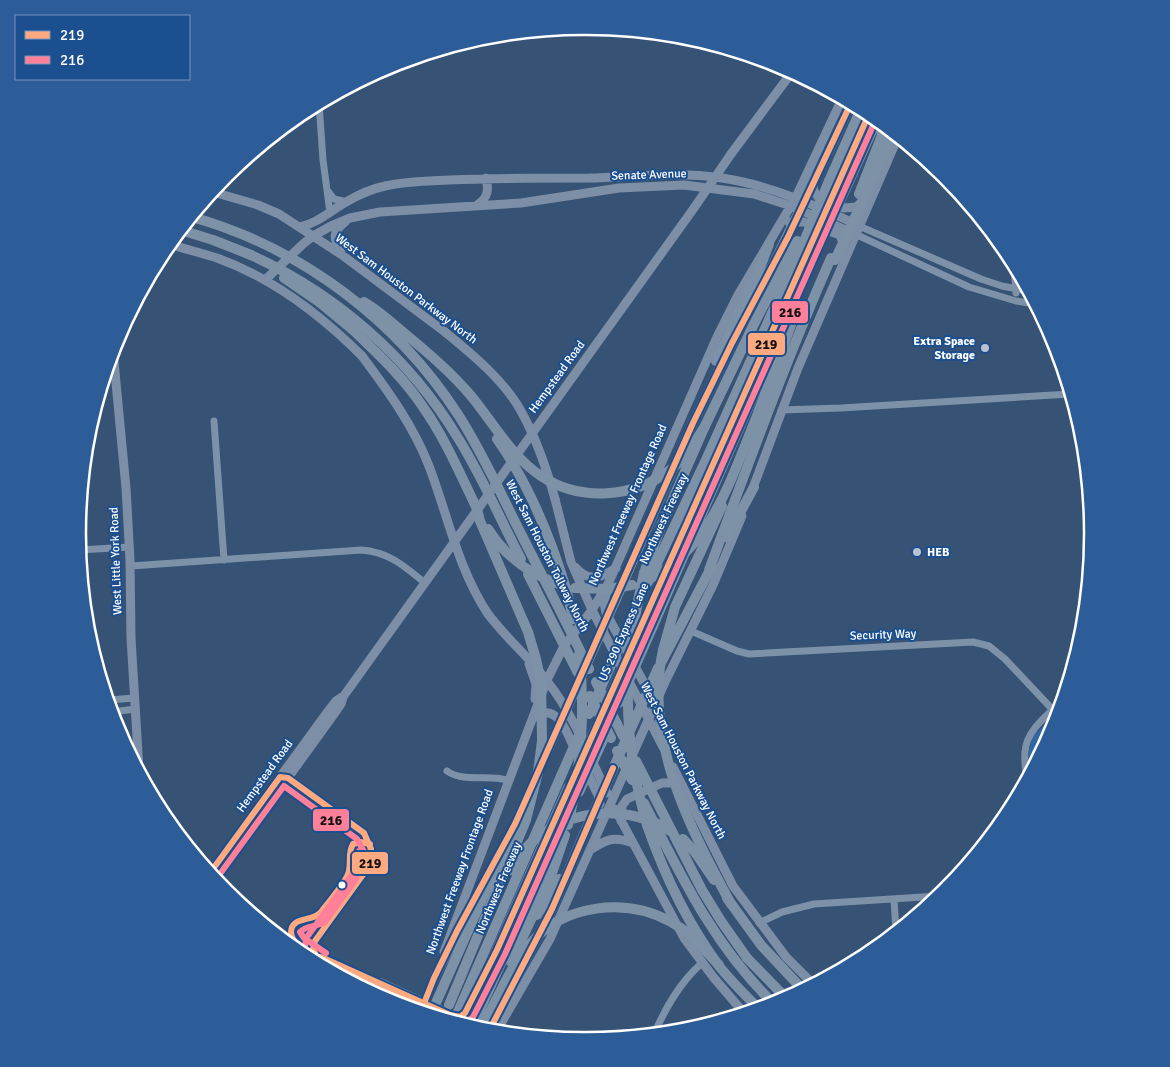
<svg xmlns="http://www.w3.org/2000/svg" width="1170" height="1067" viewBox="0 0 1170 1067" font-family="Signika,sans-serif">
  <style>
    .green { fill: #2f66a5 }
    .lines { fill: none; stroke-linecap: round; stroke-linejoin: round }
    .minor { stroke: #7d92a8; stroke-width: 7 }
    .major { stroke: #7d8ea7; stroke-width: 9 }
    .highway { stroke: #7e92a7; stroke-width: 10 }
    .major-bridge { stroke: #7d8ea7; stroke-width: 9 }
    .highway-bridge { stroke: #7e92a7; stroke-width: 10 }
    .bus-1-casing { stroke: #1b4f8f; stroke-width: 10 }
    .bus-2-casing { stroke: #1b4f8f; stroke-width: 10 }
    .bus-1 { stroke: #ffa980; stroke-width: 6 }
    .bus-2 { stroke: #ff8098; stroke-width: 6 }
    .poi-dot { fill: #b9c2ce; stroke: #1b4f8f; stroke-width: 2 }
    .bus-dot { fill: #fff; stroke: #1b4f8f; stroke-width: 2 }
    .labels { text-anchor: middle; dominant-baseline: central; stroke-width: 4; stroke-linejoin: round; paint-order: stroke }
    .street-label { font-size: 12px; fill: #fff; stroke: #1b4f8f }
    .poi-label { font-size: 12px; font-weight: bold; fill: #fff; stroke: #1b4f8f; text-anchor: end }
    .rim { fill: none; stroke: #fff; stroke-width: 2.5 }
    .line-badge { stroke: #1b4f8f; stroke-width: 2 }
    .pale-badge-label { font-size: 14px; text-anchor: middle; font-weight: bold; fill: #111 }
  </style>
  <rect width="100%" height="100%" fill="#365274"/>
  <!-- green -->
  <path class="green" d="M1059,711L1054,728L1030,772L1029,748L1034,735Z"/>
  <g class="lines">
    <!-- minor -->
    <path class="minor" d="M319,103L323,160L330,213
      M328,191L334,199L347,202
      M859,226L981,279L1002,286L1028,291
      M855,234L969,287L1016,301L1035,304
      M1014,266L1016,293
      M781,410L841,408L1070,394
      M214,421L224,560
      M79,550L130,547
      M131,566L361,550C389,552 404,566 425,583
      M691,631L737,651L749,654L973,642L989,646L1005,659L1053,710
      M108,700L135,698
      M112,712L135,709
      M447,771C464,783 488,774 507,780
      M1026,779C1026,770 1024,761 1025,752C1026,731 1047,715 1061,702
      M894,899L896,931
      M759,923L782,912L814,904L938,896
      M654,1034C666,1007 680,982 702,963"/>
    <!-- major -->
    <path class="major" d="M731,154L792,72
      M812,180L814,191L818,197L844,208L856,207L862,202
      M213,192L258,205L279,214L342,255L445,332
      M477,205C488,198 489,190 486,178
      M789,222H804L840,235L844,246
      M300,227C318,223 330,211 346,202C358,195 371,189 385,186C406,181 428,181 449,180C496,178 542,178 589,178C633,177 678,171 722,178C770,185 814,205 858,225
      M169,244C185,249 201,253 217,258C273,278 320,314 362,356
      M341,253C334,238 331,233 345,222
      M265,280L303,244L313,236L331,226L350,218L380,212L521,203L619,188L684,185L754,194L791,206L855,234
      M113,351L126,488L130,560L131,638L139,770
      M751,493L798,368L898,137
      M555,499L571,562L592,610L663,747
      M575,567C589,583 601,578 616,568
      M607,592L604,602L606,613L644,683L650,686H657
      M488,614C506,638 529,657 547,681C573,714 589,755 607,793
      M529,664L536,684L535,699
      M536,717C557,701 568,735 575,750
      M673,767L733,886L786,957L813,984
      M586,770L598,795L600,804
      M615,809L684,938L714,978L744,1013
      M621,821L622,806L627,799L662,783H672L679,786
      M590,850C607,839 613,836 633,843
      M210,873L329,710L336,701L342,697
      M215,879L334,714L341,704L343,697L694,208
      M444,952L547,680L564,646L592,610L609,582L717,337L738,295L796,197L842,99
      M421,1011L436,973
      M496,1032L550,939L666,680L713,585L742,516"/>
    <!-- highway -->
    <path class="highway" d="M834,140L851,103
      M875,174L892,132
      M829,181L861,109
      M838,185L869,114
      M846,188L877,120
      M859,194L882,135L881,123
      M181,230L213,240L251,255
      M353,330C378,354 404,378 423,407C445,438 460,474 477,509
      M716,361L758,273L769,244
      M755,421L791,325V319
      M727,537L754,487
      M709,570C748,465 786,360 831,258
      M644,573L661,526L705,426L754,324L797,241
      M648,582L706,460L803,244
      M567,592L573,619
      M616,599L693,423L732,343L774,263
      M645,618L810,247
      M653,626L820,243
      M663,650L675,607L722,506
      M662,661L712,566
      M589,714L606,676
      M617,724L623,736
      M644,803C681,876 714,946 774,1004
      M647,825C664,874 688,924 719,966C731,981 745,995 758,1008
      M683,839L694,851L714,880
      M550,879L565,835
      M727,898L761,945L803,990
      M537,915L559,879
      M494,956L568,788
      M317,957L320,960L378,986
      M747,958L786,998
      M434,978L478,893
      M431,1014L532,787
      M454,1021L561,776
      M463,1024L470,1008
      M472,1027L568,816
      M482,1030L489,1013
      M489,1031L552,909L584,834"/>
    <!-- major-bridge -->
    <path class="major-bridge" d="M694,208L731,154
      M445,332C472,354 506,382 522,413C537,440 547,470 555,499
      M362,356C388,391 413,425 429,466C448,516 458,569 488,614"/>
    <!-- highway-bridge -->
    <path class="highway-bridge" d="M192,217C302,248 397,320 459,416C480,449 497,485 514,520C539,570 565,619 589,669
      M820,243L846,188
      M803,244L829,181
      M810,247L838,185
      M251,255C336,294 409,357 458,438C482,476 500,519 521,559
      M835,260L875,174
      M774,263L834,140
      M284,278L319,302L353,330
      M364,302C378,310 390,321 403,332C427,352 451,372 472,397C493,423 513,458 541,476C580,502 634,498 670,470C685,459 695,442 705,426
      M497,439C530,486 551,538 567,592
      M488,529C505,556 529,574 559,584
      M644,573C623,663 621,735 647,825
      M528,574L578,673
      M647,580C710,550 730,481 755,421
      M575,588L608,589L632,585
      M635,640L645,618
      M663,650C643,739 690,828 731,904
      M606,676L630,623
      M596,682L617,724
      M611,693L627,658
      M590,696L611,738
      M619,703L653,626
      M617,751L632,780
      M547,752L616,599
      M583,755L598,723
      M636,761L702,890L721,921L747,958
      M561,776L579,735
      M579,792L603,740
      M568,825C581,768 586,712 579,654
      M584,834L658,668
      M511,870C539,812 620,797 672,832
      M511,962L550,879
      M380,983L450,1015L460,1017L465,1013L497,950
      M449,1005L526,820L538,772L542,741L541,682L536,659L528,632L480,521L477,509
      M489,1013C502,990 512,964 530,944C564,904 626,897 671,922C690,932 704,950 719,965"/>
    <defs>
      <path id="bus-1" d="M210,873L280,777L288,778L364,833L371,849L370,865L315,941L313,949L317,957H321L450,1015L460,1017L465,1013L497,950L869,114
        M321,960C312,954 291,945 291,932C291,916 314,922 321,912C328,903 344,884 348,874C352,864 347,854 353,844L360,842L370,844
        M421,1011L434,978L457,931L515,824L693,423L732,343L788,237L851,103
        M489,1031L552,909L613,768"/>
      <path id="bus-2" d="M217,878L284,786L357,839L363,850L362,861L307,937L304,949L307,958
        M326,953L304,938L300,932C306,925 317,927 325,922L356,879L359,851L368,853
        M342,976L419,1011
        M465,1024L473,1017L505,954L876,119"/>
    </defs>
    <!-- bus-1 casing -->
    <use href="#bus-1" class="bus-1-casing"/>
    <!-- bus-2 casing -->
    <use href="#bus-2" class="bus-2-casing"/>
    <!-- bus-1 -->
    <use href="#bus-1" class="bus-1"/>
    <!-- bus-2 -->
    <use href="#bus-2" class="bus-2"/>
  </g>
  <!-- markers -->
  <g class="poi-dot">
    <circle cx="985" cy="348" r="5"/>
    <circle cx="917" cy="552" r="5"/>
  </g>
  <circle class="bus-dot" cx="342" cy="885" r="4.5"/>
  <g class="labels">
    <!-- street labels -->
    <g class="street-label">
      <text transform="translate(649 175) rotate(-2)">Senate Avenue</text>
      <text transform="translate(406 289) rotate(37)">West Sam Houston Parkway North</text>
      <text transform="translate(557 377) rotate(-54)">Hempstead Road</text>
      <text transform="translate(628 505) rotate(-66)">Northwest Freeway Frontage Road</text>
      <text transform="translate(664 519) rotate(-65)">Northwest Freeway</text>
      <text transform="translate(547 556) rotate(63)">West Sam Houston Tollway North</text>
      <text transform="translate(116 561) rotate(-92)">West Little York Road</text>
      <text transform="translate(624 632) rotate(-66)">US 290 Express Lane</text>
      <text transform="translate(883 635) rotate(-2)">Security Way</text>
      <text transform="translate(683 761) rotate(63)">West Sam Houston Parkway North</text>
      <text transform="translate(265 776) rotate(-54)">Hempstead Road</text>
      <text transform="translate(460 872) rotate(-70)">Northwest Freeway Frontage Road</text>
      <text transform="translate(499 888) rotate(-67)">Northwest Freeway</text>
    </g>
    <!-- poi labels -->
    <g class="poi-label">
      <text x="975" y="341">Extra Space<tspan x="975" dy="14">Storage</tspan></text>
      <text x="927" y="552" text-anchor="start">HEB</text>
    </g>
  </g>
  <!-- crop -->
  <path d="M0 0H1170V1067H0ZM584 35H586A498 498 0 0 1 1084 533V534A498 498 0 0 1 586 1032H584A498 498 0 0 1 86 534V533A498 498 0 0 1 584 35Z" fill="#2d5d98" fill-rule="evenodd"/>
  <path class="rim" d="M584 35H586A498 498 0 0 1 1084 533V534A498 498 0 0 1 586 1032H584A498 498 0 0 1 86 534V533A498 498 0 0 1 584 35Z"/>
  <g class="line-badge">
    <rect x="771" y="300" width="38" height="24" rx="5" fill="#ff8098"/>
    <rect x="747" y="332" width="39" height="24" rx="5" fill="#ffa980"/>
    <rect x="312" y="808" width="38" height="24" rx="5" fill="#ff8098"/>
    <rect x="351" y="851" width="38" height="24" rx="5" fill="#ffa980"/>
  </g>
  <g class="pale-badge-label">
    <text x="790" y="317">216</text>
    <text x="766" y="349">219</text>
    <text x="331" y="825">216</text>
    <text x="370" y="868">219</text>
  </g>
  <!-- legend -->
  <rect x="15" y="15" width="175" height="65" fill="#1b4f8f" stroke="#7695bc"/>
  <rect x="25" y="31" width="25" height="8" fill="#ffa980" stroke="#7695bc"/>
  <text x="60" y="40" font-size="15" fill="#ffffff">219</text>
  <rect x="25" y="56" width="25" height="8" fill="#ff8098" stroke="#7695bc"/>
  <text x="60" y="65" font-size="15" fill="#ffffff">216</text>
</svg>
